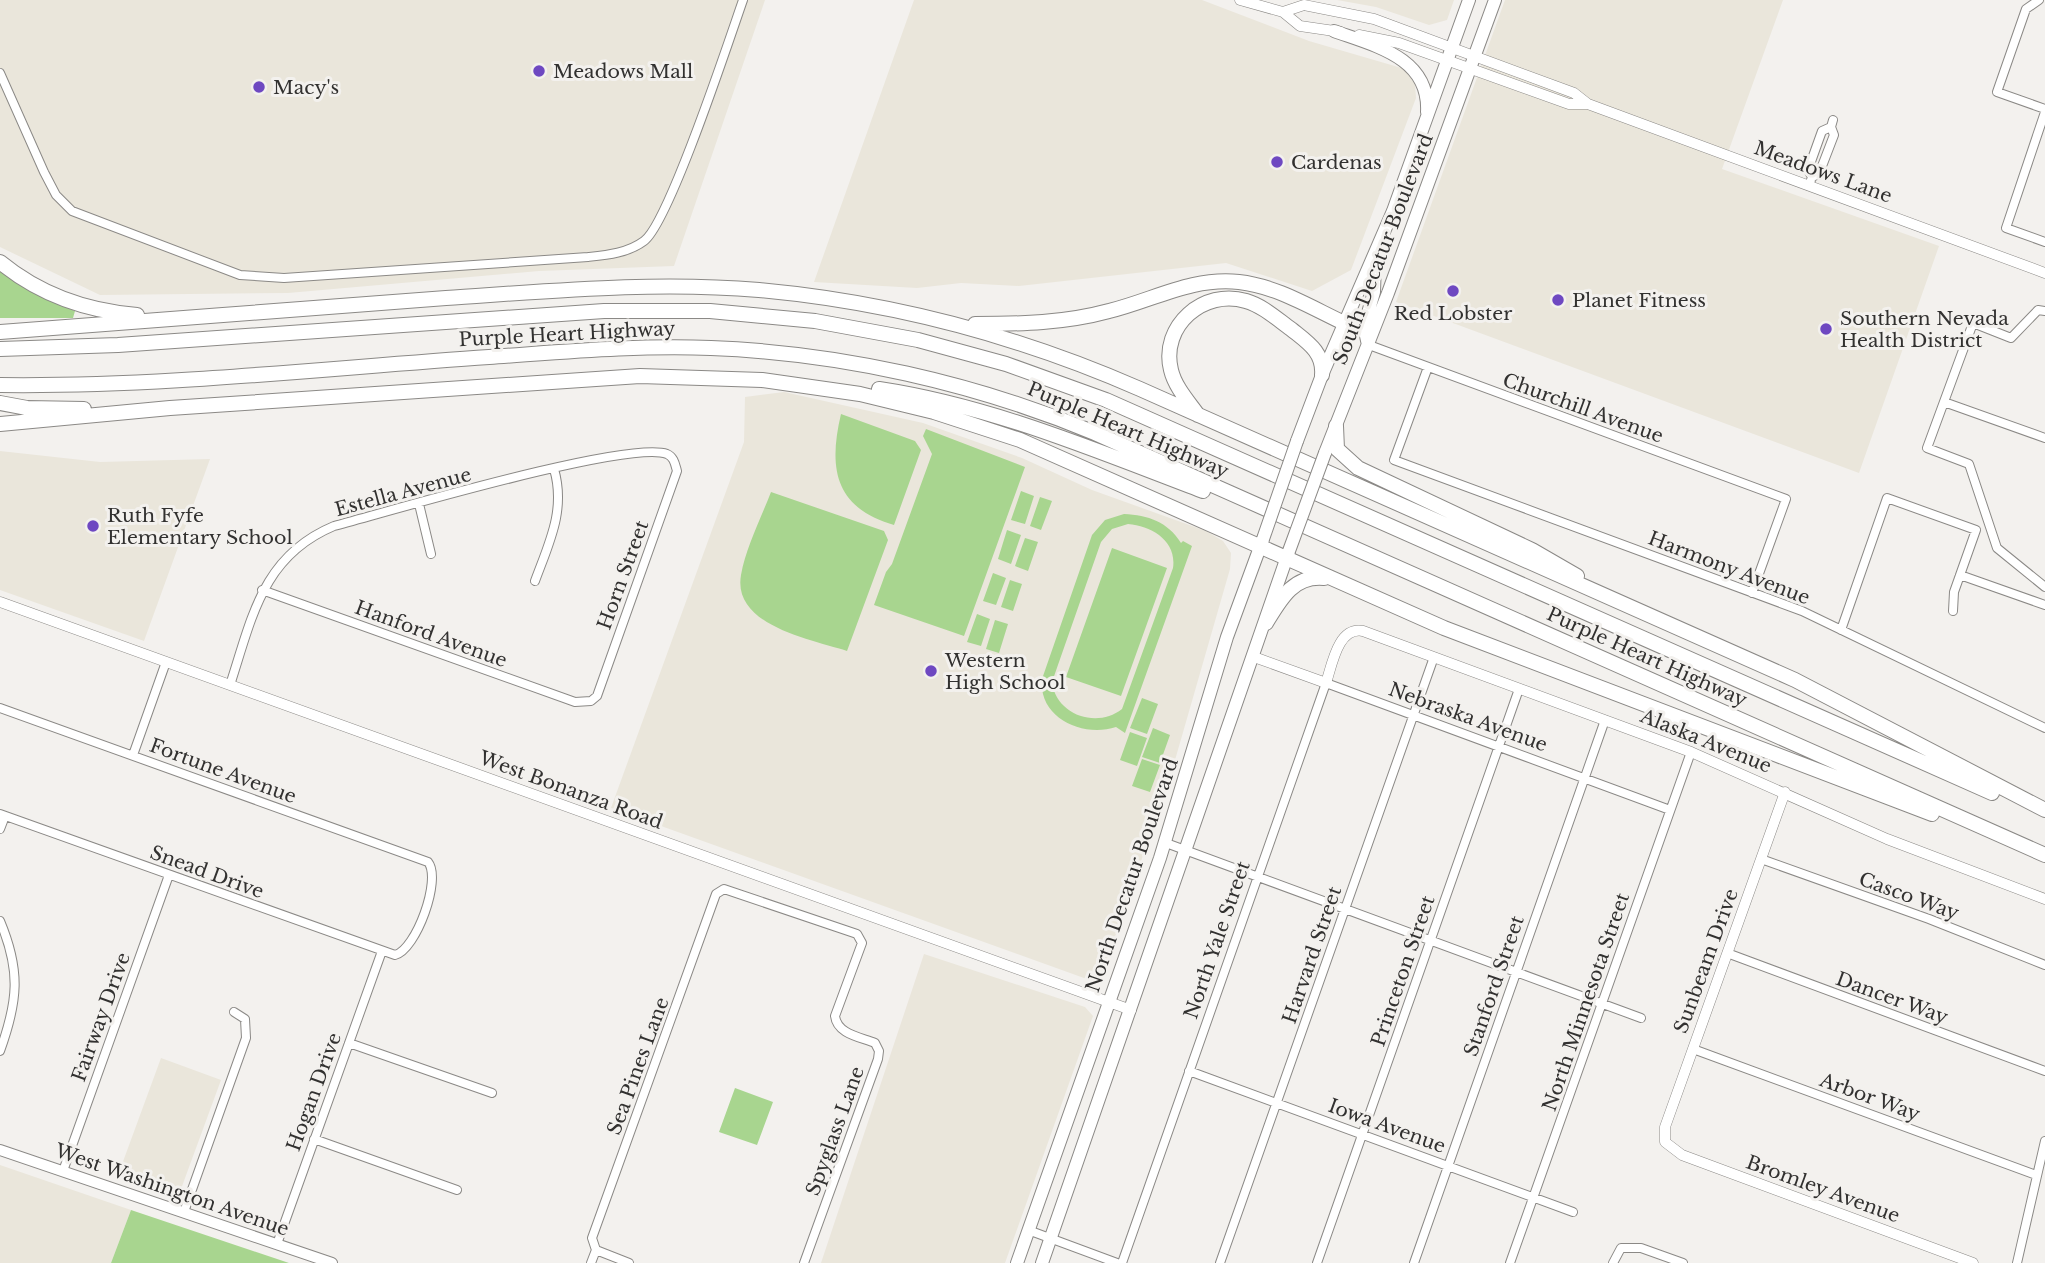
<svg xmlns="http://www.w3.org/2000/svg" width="2045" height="1263" viewBox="0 0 2045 1263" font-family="'Libre Baskerville',serif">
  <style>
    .built { fill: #eae6db }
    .green { fill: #a8d58f; fill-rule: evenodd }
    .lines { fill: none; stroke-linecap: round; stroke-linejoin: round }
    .minor-casing { stroke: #8b8986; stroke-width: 10 }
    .tertiary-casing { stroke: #8b8986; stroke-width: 11 }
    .secondary-casing { stroke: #8b8986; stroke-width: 12 }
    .primary-casing { stroke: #8b8986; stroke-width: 14 }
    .motorway-casing { stroke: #8b8986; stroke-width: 16 }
    .minor { stroke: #fff; stroke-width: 8 }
    .tertiary { stroke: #fff; stroke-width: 10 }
    .secondary { stroke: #fff; stroke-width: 10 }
    .primary { stroke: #fff; stroke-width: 12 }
    .motorway { stroke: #fff; stroke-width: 14 }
    .primary-bridge-casing { stroke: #8b8986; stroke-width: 14; stroke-linecap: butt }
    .primary-bridge { stroke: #fff; stroke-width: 12 }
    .poi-dot { fill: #6e48c1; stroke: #f3f1ee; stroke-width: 2.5 }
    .labels { text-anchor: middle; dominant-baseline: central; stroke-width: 6; stroke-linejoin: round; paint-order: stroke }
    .poi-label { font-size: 19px; fill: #323130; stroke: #f3f1ee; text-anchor: start }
    .street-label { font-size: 19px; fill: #323130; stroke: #f3f1ee }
  </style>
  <rect width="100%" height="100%" fill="#f3f1ee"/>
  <!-- built -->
  <path class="built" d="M0,0H765L674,266L539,271L288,293L100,295L0,247Z
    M914,0H1202L1309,41L1405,69L1415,84L1416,98L1351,270L1312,291L1226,263L1019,286L961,283L917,288L814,282Z
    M1337,0H1454L1447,20L1429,25L1376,7Z
    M1505,0H1783L1722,169L1939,246L1859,473L1396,302Z
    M784,392L923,423L1022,458L1092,490L1206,531L1223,541L1231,553L1230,569L1171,774L1103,972L1097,979L1084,978L611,808L744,442L745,397Z
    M0,451L100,462L210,459L144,641L0,590Z
    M924,954L1085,1007L1093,1016L1005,1263H821Z
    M161,1058L221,1080L181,1189L121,1167Z
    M0,1165L131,1210L111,1263H0Z"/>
  <!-- green -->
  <path class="green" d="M0,269L46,299L75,311L73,318H0Z
    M841,414L915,441L921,450L894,525C835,508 828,469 841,414Z
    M926,429L1025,467L964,636L874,605L886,572L892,564L932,454L923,436Z
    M1021,491L1034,496L1025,524L1011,520Z
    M771,492L884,531L888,540L847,651C813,640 732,626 741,575C746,547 761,518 771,492Z
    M1040,497L1052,501L1041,530L1030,526Z
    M1124,514C1148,515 1168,522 1181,543L1183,541L1192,546L1125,733L1116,727C1083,738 1038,718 1042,679L1092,535L1105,520ZM1128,524C1152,526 1177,541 1173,568L1122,709C1097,729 1056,715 1052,682L1101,542L1112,529Z
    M1007,530L1021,535L1011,564L998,559Z
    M1025,538L1038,542L1028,571L1015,566Z
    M1112,548L1167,568L1121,696L1066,677Z
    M993,573L1006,578L996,605L983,601Z
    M1010,580L1022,584L1013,611L1001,607Z
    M977,614L990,619L981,646L967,642Z
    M995,620L1008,624L999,653L986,649Z
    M1142,698L1158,704L1147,734L1130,728Z
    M1153,728L1170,735L1160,763L1142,757Z
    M1130,732L1147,738L1137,766L1120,760Z
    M1142,759L1160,765L1150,792L1132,786Z
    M735,1088L773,1102L757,1145L719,1132Z
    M131,1210L289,1263H111Z"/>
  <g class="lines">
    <defs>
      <path id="minor" d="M2039,0L2026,9L1997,92L2045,109
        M0,73L44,172L56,195L72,211L240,275L284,278L588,257C607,255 628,253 644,241C669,223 729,40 743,0
        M2045,112L2006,228L2045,242
        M1812,177L1808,170L1822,131L1831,127
        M1809,186L1812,177L1819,174L1834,135L1831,127L1833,120
        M2045,311L2038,310L2011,338L1973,323L1927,448L1969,464L1997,548L2045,587
        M1369,345L1786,499L1752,593
        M1428,367L1394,460L1802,611L2045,728
        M1944,402L2045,438
        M419,504L431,554
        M1960,575L2045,605
        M535,581C549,543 566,510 554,469
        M1841,630L1887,498L1976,530L1954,592L1953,611
        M230,685C252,618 262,556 334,526C387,512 628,440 667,454C674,457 675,464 677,471L597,696L591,701L575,702L262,590
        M0,708L428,862C442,879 416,950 395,955L0,814
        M133,755L166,662
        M0,829L5,816
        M1166,843L1641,1018
        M1761,859L1929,919L2045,965
        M0,921C21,971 18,1001 0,1051
        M1727,953L2045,1071
        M349,1043L492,1093
        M1693,1049L2036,1175
        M1189,1071L1573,1212
        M314,1139L457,1190
        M63,1171L169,875
        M184,1212L246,1038L245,1019L234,1012
        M1028,1230L1117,1263
        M277,1244L382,951
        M591,1263L596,1250
        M629,1263L596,1250L592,1238L716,894L724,889L857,934L862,943L835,1016C837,1034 860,1037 875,1043L879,1051L878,1059L804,1263
        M1122,1263L1326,683L1670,810
        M1220,1263L1434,657
        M1317,1263L1519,689
        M1414,1263L1605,720
        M1510,1263L1691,752
        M1613,1263L1621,1248H1641L1683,1263
        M2017,1263L2045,1141"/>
      <path id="tertiary" d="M1240,0L1283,12L1300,26L1341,32
        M1283,12L1304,5L1374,19L1574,93L1588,104L2045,273
        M1359,35L1399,43L1569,104H1588
        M0,602L1131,1010
        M1254,657L1326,683C1332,665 1338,626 1363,631L1691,752L1887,839L2045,899
        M1785,792L1665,1127V1142L1682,1155L1973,1263"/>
      <path id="secondary" d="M0,1150L332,1263"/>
      <path id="primary" d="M1334,31C1376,46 1430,58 1427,112
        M1368,345L1364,327L1374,292L1375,261
        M1297,441L1322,375L1393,211L1469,0
        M1325,453L1388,293L1495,0
        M1017,1263L1160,858L1227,637L1263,539
        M1042,1263L1289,551"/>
      <path id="motorway" d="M0,262C39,294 87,311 137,315
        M975,324C1021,324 1065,323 1109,311C1154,300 1191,277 1239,282C1276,286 1310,307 1344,323
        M0,332C149,322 297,308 446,298C551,291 655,281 759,290C891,302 1019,336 1140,389L1795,680L2045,810
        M0,349L118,345L604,311H710L815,321L918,340L1006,364L1106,400L1992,793
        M0,385C163,387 327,368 489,357C563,352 637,345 711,348C842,353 974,383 1095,433L2045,855
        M879,389C992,406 1097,451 1203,491
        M0,403L27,408L84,409
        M1198,415C1188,401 1175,387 1171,370C1160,326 1204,288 1246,301C1263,306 1277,319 1291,329C1307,342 1324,352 1322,375
        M0,424L170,408L640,376L762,380L860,394L934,412L1020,440L1444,628L1932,814
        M1336,426L1337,449L1358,468L1532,550L1577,576
        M1266,623C1280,600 1293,575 1324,578"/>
    </defs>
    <!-- minor casing -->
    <use href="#minor" class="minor-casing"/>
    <!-- tertiary casing -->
    <use href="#tertiary" class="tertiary-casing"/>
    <!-- secondary casing -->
    <use href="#secondary" class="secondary-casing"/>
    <!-- primary casing -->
    <use href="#primary" class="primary-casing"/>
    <!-- motorway casing -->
    <use href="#motorway" class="motorway-casing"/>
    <!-- minor -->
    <use href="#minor" class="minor"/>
    <!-- tertiary -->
    <use href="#tertiary" class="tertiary"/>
    <!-- secondary -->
    <use href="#secondary" class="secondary"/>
    <!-- primary -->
    <use href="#primary" class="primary"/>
    <!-- motorway -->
    <use href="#motorway" class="motorway"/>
    <defs>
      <path id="primary-bridge" d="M1263,539L1297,441
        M1289,551L1325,453"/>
    </defs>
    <!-- primary-bridge casing -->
    <use href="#primary-bridge" class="primary-bridge-casing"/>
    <!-- primary-bridge -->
    <use href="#primary-bridge" class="primary-bridge"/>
  </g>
  <!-- markers -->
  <g class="poi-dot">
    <circle cx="539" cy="71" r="7"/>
    <circle cx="259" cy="87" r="7"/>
    <circle cx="1277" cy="162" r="7"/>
    <circle cx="1453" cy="291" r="7"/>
    <circle cx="1558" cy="300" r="7"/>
    <circle cx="1826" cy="329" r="7"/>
    <circle cx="93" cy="526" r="7"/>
    <circle cx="931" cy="671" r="7"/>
  </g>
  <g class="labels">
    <!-- poi labels -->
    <g class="poi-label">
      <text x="553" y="71">Meadows Mall</text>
      <text x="273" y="87">Macy's</text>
      <text x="1291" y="162">Cardenas</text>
      <text x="1572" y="300">Planet Fitness</text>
      <text x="1453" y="313" text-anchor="middle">Red Lobster</text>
      <text x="1840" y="318">Southern Nevada<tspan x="1840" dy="22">Health District</tspan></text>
      <text x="107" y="515">Ruth Fyfe<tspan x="107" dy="22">Elementary School</tspan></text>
      <text x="945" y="660">Western<tspan x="945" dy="22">High School</tspan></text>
    </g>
    <!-- street labels -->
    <g class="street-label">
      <text transform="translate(1823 172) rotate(20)">Meadows Lane</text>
      <text transform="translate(1383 249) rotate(-69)">South Decatur Boulevard</text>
      <text transform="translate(567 334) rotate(-3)">Purple Heart Highway</text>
      <text transform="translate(1583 408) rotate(20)">Churchill Avenue</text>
      <text transform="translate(1128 430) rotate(23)">Purple Heart Highway</text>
      <text transform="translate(403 492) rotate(-15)">Estella Avenue</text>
      <text transform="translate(1729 568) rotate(21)">Harmony Avenue</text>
      <text transform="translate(623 575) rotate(-70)">Horn Street</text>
      <text transform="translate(431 634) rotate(20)">Hanford Avenue</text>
      <text transform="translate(1647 657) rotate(24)">Purple Heart Highway</text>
      <text transform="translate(1468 717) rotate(20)">Nebraska Avenue</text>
      <text transform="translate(1706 741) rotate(22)">Alaska Avenue</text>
      <text transform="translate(223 771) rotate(20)">Fortune Avenue</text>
      <text transform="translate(571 790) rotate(20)">West Bonanza Road</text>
      <text transform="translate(207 872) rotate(20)">Snead Drive</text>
      <text transform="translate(1132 875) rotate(-71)">North Decatur Boulevard</text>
      <text transform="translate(1909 896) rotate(20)">Casco Way</text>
      <text transform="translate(1217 940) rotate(-71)">North Yale Street</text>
      <text transform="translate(1312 955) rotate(-71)">Harvard Street</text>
      <text transform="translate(1706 961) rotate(-70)">Sunbeam Drive</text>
      <text transform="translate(1403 971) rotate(-71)">Princeton Street</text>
      <text transform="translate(1494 986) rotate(-71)">Stanford Street</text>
      <text transform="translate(1892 998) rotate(20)">Dancer Way</text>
      <text transform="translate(1586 1002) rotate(-71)">North Minnesota Street</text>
      <text transform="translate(101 1017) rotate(-70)">Fairway Drive</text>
      <text transform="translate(638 1066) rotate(-70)">Sea Pines Lane</text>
      <text transform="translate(314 1092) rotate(-70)">Hogan Drive</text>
      <text transform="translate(1870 1097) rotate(20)">Arbor Way</text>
      <text transform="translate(1387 1126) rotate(20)">Iowa Avenue</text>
      <text transform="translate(835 1131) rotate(-70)">Spyglass Lane</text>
      <text transform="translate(1823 1189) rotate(20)">Bromley Avenue</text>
      <text transform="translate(172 1190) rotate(19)">West Washington Avenue</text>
    </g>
  </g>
</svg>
